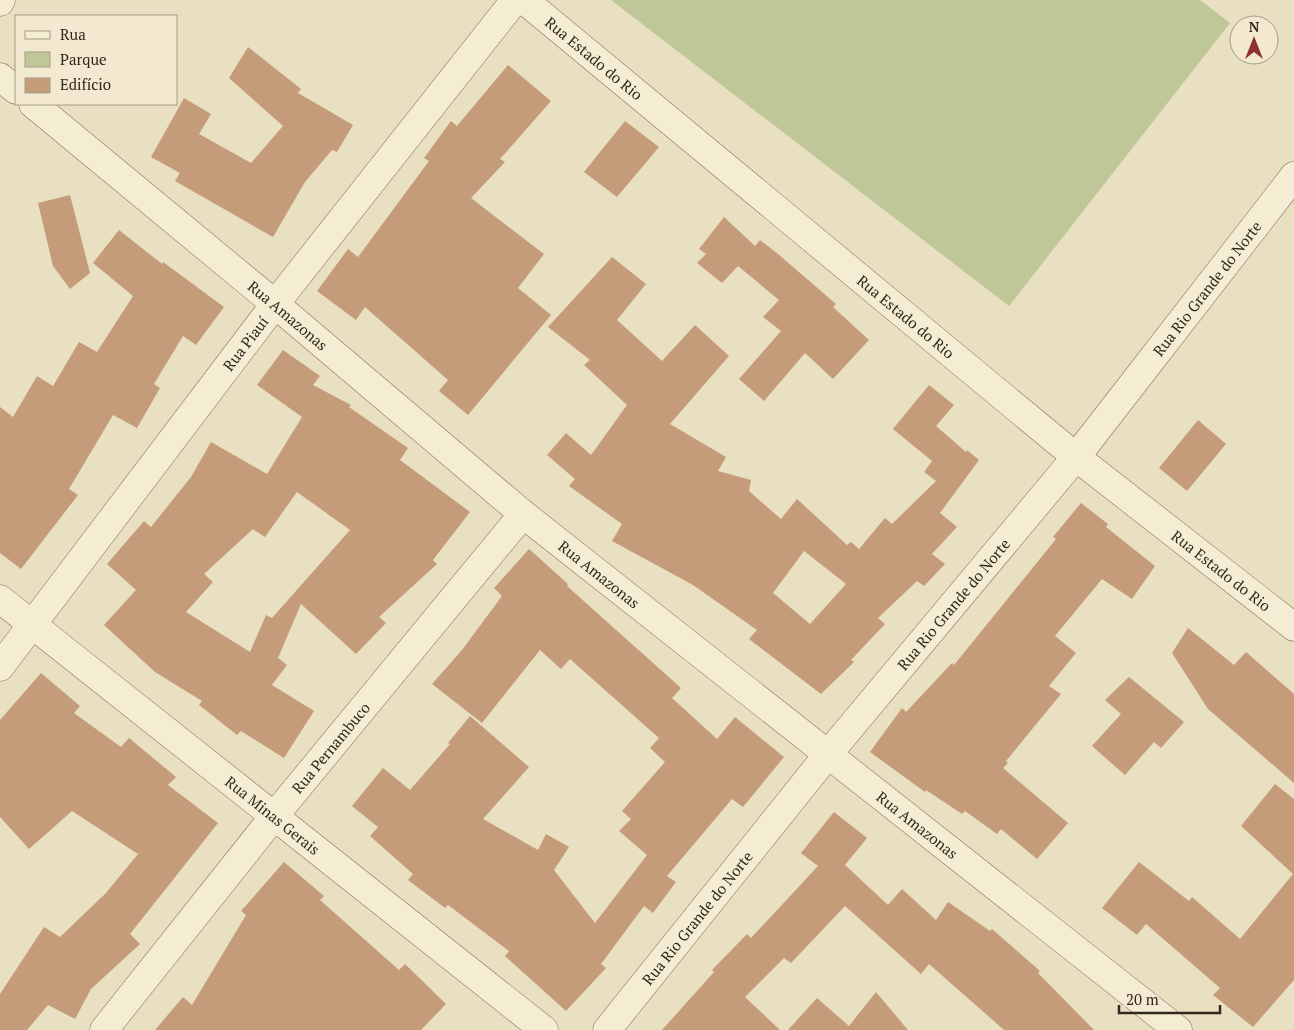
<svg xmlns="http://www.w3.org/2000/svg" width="1294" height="1030" viewBox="0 0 1294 1030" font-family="'PT Serif',serif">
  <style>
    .green { fill: #bfc697 }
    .building { fill: #c49c7a; fill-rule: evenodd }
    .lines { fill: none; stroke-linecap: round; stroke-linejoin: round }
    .minor-casing { stroke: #81705a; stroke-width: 29 }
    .tertiary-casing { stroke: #81705a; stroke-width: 29 }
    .minor { stroke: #f5ecd4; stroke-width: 28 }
    .tertiary { stroke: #f5ecd4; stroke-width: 28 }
    .labels { text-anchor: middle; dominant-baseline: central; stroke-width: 4; stroke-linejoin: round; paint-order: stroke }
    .street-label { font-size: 15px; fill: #32281d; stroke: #f2e9d0 }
  </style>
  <rect width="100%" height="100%" fill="#e9dfc1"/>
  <!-- green -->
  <path class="green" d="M611,0H1200L1230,23L1009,306Z"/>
  <!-- building -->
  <path class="building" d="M248,47L301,89L298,93L353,125L337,152L332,150L305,182L273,237L175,181L180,173L151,157L184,98L211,114L199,134L251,163L283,126L229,78Z
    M508,65L551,101L500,159L505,162L471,198L544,254L518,288L551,315L468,415L439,391L448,380L365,307L356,320L317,291L348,249L358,257L429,161L424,158L451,121L457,126Z
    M625,121L659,147L617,197L584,172Z
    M70,195L90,273L70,289L53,266L38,203Z
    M724,217L755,246L760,240L778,254L836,304L833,307L869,340L833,379L805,353L764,401L739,379L781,331L763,317L779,300L738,266L722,283L697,263L706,254L699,249Z
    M119,230L162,264L163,262L224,307L196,345L183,336L154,384L160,388L137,428L113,415L69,489L78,495L21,569L0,553V407L13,417L37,376L53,386L79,342L97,352L133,296L93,263Z
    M612,257L646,284L617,320L662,361L695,325L729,356L670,424L726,457L718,471L751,480L749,491L781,519L797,499L847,545L851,542L859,549L885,518L892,524L936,481L924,472L932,461L893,429L929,385L954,405L936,426L966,452L967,450L979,460L940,513L957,527L932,554L945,564L924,586L917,581L878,618L885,624L851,660L854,662L821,694L749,639L757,630L693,585L612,541L622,524L569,486L575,479L547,455L566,433L591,455L627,405L584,365L590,360L548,327ZM804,551L846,584L810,624L773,593Z
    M283,350L320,376L313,385L351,405L349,407L408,448L400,460L470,512L433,560L437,564L379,617L386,623L356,654L301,604L278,658L287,665L272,685L314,711L284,758L241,731L237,735L199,705L202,701L155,672L104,625L136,590L107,564L144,521L151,527L191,477L211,442L267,474L302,417L257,385ZM297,492L350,530L272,618L266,615L250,652L186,612L213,582L204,574L253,529L265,537Z
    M1198,420L1226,444L1187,491L1159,468Z
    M1081,503L1108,524L1106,527L1155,566L1132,599L1102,579L1055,636L1076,653L1049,686L1061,694L1006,761L1008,763L1003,768L1068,823L1037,859L1001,829L997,834L965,811L962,814L926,790L925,792L870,752L902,708L906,712L952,663L954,665L1056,539L1053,537Z
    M529,549L568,584L567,586L681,688L672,698L717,739L735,717L784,757L743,807L732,799L667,876L676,882L653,913L644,906L601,964L606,968L566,1011L505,956L509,951L448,905L445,908L408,880L413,874L370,836L378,827L352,806L383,768L410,790L450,744L448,743L470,716L529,767L483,819L538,850L546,834L569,847L554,870L595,923L647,855L619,831L631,819L622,811L665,762L650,748L659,738L570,659L561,669L540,650L482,723L432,684L462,650L502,596L494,588Z
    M1188,628L1234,665L1246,652L1294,694V783L1208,709L1172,653Z
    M41,673L80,706L74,713L121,747L129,738L176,777L168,785L218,823L130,934L140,944L91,989L75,1019L48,1005L27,1030H0V994L44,927L60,937L106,893L138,854L72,811L29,849L0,817V720Z
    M1129,677L1184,722L1161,748L1154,742L1125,775L1092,746L1121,714L1105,700Z
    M1275,784L1294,799V980L1253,1027L1213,995L1220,988L1146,924L1137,935L1102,908L1139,862L1189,901L1192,897L1240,939L1293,874L1241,826Z
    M834,812L867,838L845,865L888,905L902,889L936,920L948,902L990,931L992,929L1040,971L1038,973L1094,1030H1004L929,964L921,974L845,906L791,963L784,958L745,997L780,1030H662L714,972L712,970L747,934L751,938L818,866L801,853Z
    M284,862L324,896L320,900L399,970L405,964L446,1004L421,1030H155L183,997L192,1005L246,915L241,911Z
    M876,992L908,1030H788L817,998L849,1026Z"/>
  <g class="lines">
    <defs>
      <g id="minor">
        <path id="s1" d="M524,0L1076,457L1294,627"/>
        <path d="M0,77L16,90"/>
        <path id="s2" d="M33,104L275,304L523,514L1178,1030"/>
        <path id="s3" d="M0,599L544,1030"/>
        <path id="s4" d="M0,667L275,304L515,0"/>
        <path id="s5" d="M104,1030L275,815L523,514"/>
        <path id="s6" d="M607,1030L829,753L1076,457L1294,176"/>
      </g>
      <path id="tertiary" d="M0,2L1,0"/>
    </defs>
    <!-- minor casing -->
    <use href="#minor" class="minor-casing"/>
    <!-- tertiary casing -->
    <use href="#tertiary" class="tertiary-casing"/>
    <!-- minor -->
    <use href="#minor" class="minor"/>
    <!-- tertiary -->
    <use href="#tertiary" class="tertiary"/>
  </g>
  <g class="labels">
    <!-- street labels -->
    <g class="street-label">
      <text stroke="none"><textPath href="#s1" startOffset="91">Rua Estado do Rio</textPath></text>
      <text stroke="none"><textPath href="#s6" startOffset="954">Rua Rio Grande do Norte</textPath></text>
      <text stroke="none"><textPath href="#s2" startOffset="331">Rua Amazonas</textPath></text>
      <text stroke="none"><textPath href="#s1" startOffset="496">Rua Estado do Rio</textPath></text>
      <text stroke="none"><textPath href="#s4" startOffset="406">Rua Piauí</textPath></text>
      <text stroke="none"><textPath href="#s1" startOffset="901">Rua Estado do Rio</textPath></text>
      <text stroke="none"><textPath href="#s2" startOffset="736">Rua Amazonas</textPath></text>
      <text stroke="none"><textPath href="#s6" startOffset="549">Rua Rio Grande do Norte</textPath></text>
      <text stroke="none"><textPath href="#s5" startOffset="362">Rua Pernambuco</textPath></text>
      <text stroke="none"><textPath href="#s3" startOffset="348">Rua Minas Gerais</textPath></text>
      <text stroke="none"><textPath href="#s2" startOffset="1141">Rua Amazonas</textPath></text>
      <text stroke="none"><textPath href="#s6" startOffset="144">Rua Rio Grande do Norte</textPath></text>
    </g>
  </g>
  <!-- legend -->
  <rect x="15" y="15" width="162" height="90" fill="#f2e9d0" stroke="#a59c88"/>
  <rect x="25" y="31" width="25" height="8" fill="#f5ecd4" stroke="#a59c88"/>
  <text x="60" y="40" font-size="15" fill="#32281d">Rua</text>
  <rect x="25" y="52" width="25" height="15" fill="#bfc697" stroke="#a59c88"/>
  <text x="60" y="65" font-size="15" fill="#32281d">Parque</text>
  <rect x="25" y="78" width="25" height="15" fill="#c49c7a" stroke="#a59c88"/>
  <text x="60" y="90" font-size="15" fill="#32281d">Edifício</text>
  <!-- north arrow -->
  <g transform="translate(1254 40)"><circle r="24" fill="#f2e9d0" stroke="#a59c88"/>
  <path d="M0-4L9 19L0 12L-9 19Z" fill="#8b3230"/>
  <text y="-8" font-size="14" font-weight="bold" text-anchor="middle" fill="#32281d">N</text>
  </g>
  <!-- scale -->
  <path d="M1119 1005v8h101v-8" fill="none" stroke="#32281d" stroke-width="2.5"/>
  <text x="1126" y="1005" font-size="15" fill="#32281d" stroke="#f2e9d0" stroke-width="4" paint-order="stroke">20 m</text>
</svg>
